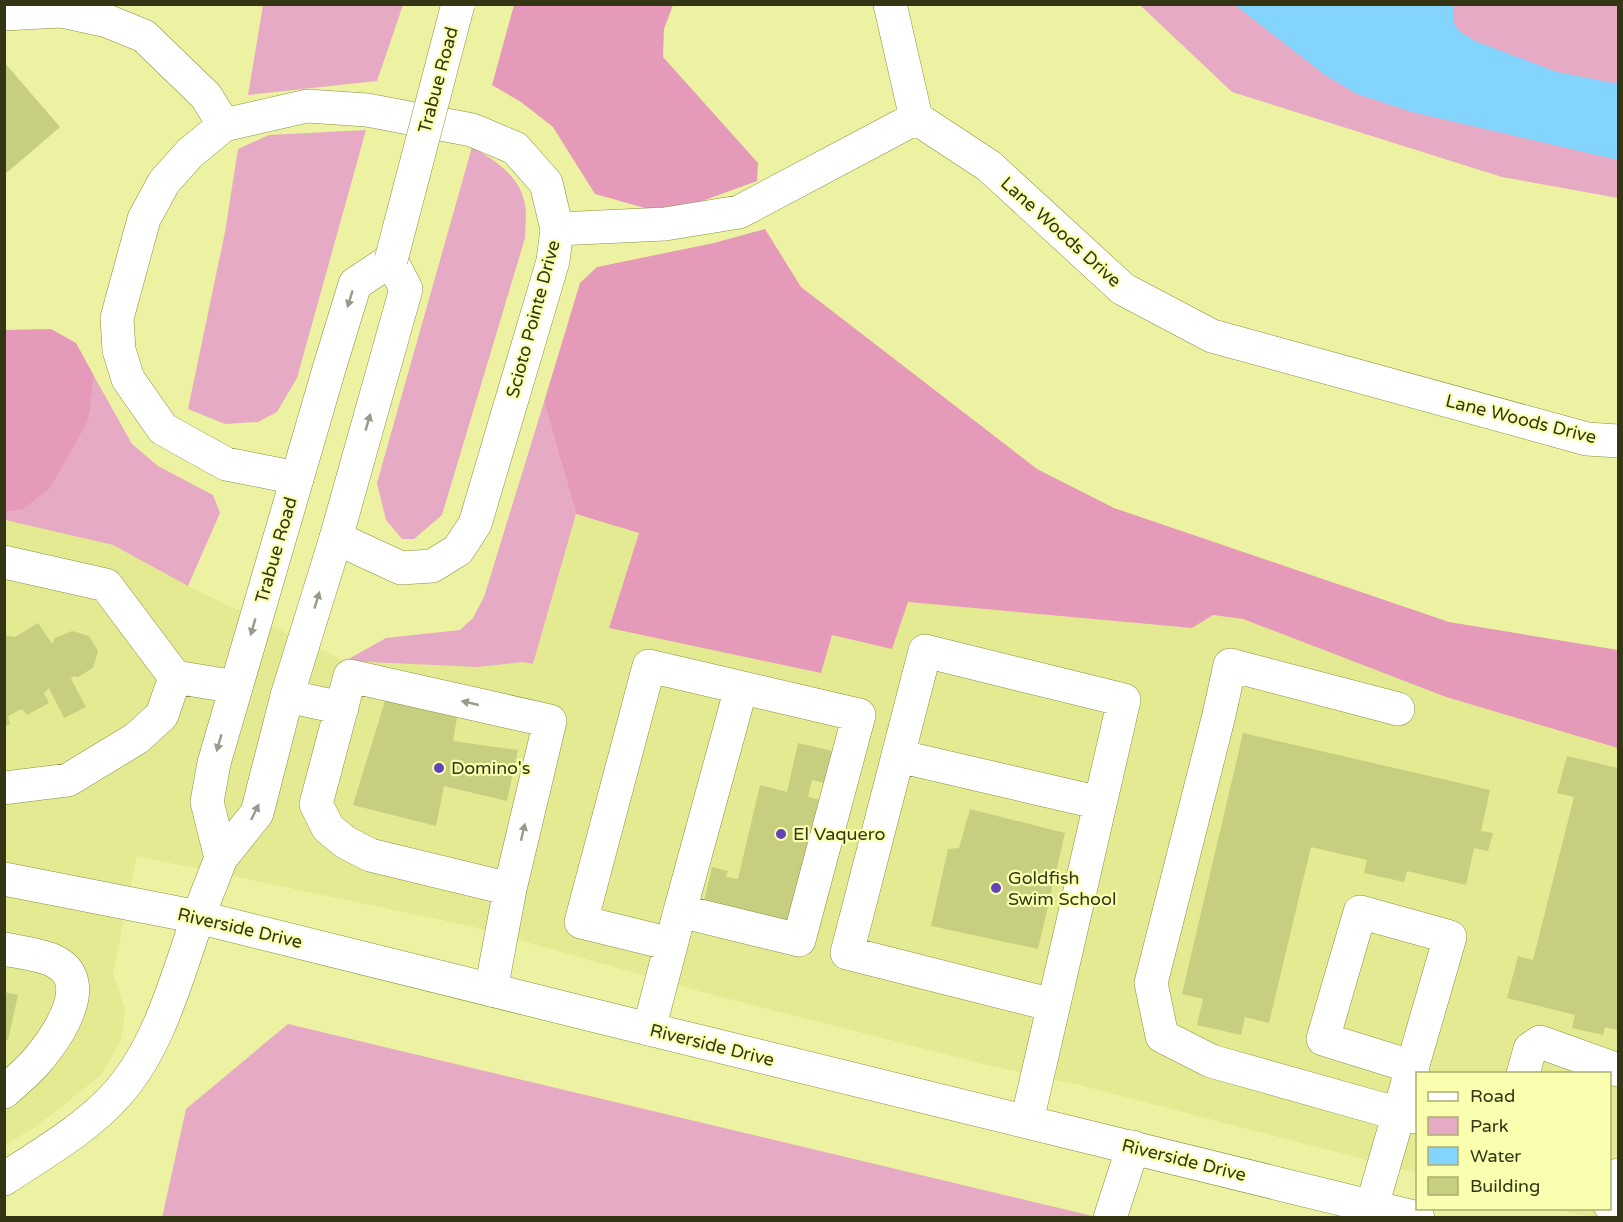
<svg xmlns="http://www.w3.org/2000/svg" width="1623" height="1222" viewBox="0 0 1623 1222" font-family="'Varela Round',sans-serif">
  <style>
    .built { fill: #e3ea91 }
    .green { fill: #e7aac4 }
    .forest { fill: #e59aba }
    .water { fill: #84d5fe }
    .building { fill: #c8ce7f }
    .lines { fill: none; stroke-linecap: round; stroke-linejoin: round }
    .minor-casing { stroke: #8b8f41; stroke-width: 34 }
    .major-casing { stroke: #8b8f41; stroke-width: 34 }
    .minor { stroke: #fff; stroke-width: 33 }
    .major { stroke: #fff; stroke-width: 33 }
    .major-bridge-casing { stroke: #8b8f41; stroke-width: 34; stroke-linecap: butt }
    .major-bridge { stroke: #fff; stroke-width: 33 }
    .oneway { fill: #999a8a }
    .poi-dot { fill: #6542ba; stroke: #f9ffae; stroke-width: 2 }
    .labels { text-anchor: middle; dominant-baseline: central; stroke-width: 4.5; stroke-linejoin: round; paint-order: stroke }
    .street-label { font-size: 18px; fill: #333514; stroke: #f9ffae }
    .poi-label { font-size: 18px; fill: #333514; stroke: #f9ffae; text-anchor: start }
  </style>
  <rect width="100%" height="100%" fill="#ecf2a1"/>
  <!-- built -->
  <path class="built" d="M576,514L639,532L609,628L821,673L832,635L908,602L1192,628L1213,615L1243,619L1446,697L1618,748V1217H1591L1556,1209L1610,1208V1074H1418L1417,1173L1079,1085L991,1066L691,989L470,926L137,856L113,973L125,1009L121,1041L100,1076L37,1126L5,1145V520L113,545L188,586L345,661L478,667L523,662L533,664Z"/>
  <!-- green -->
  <path class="green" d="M263,5V4L403,5L377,81L248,95Z
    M1140,5H1618V198L1502,177L1232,92Z
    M366,130L297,378L277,412L258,422L225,424L188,409L225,232L238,149L269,135Z
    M472,147C494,160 521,176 525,205C527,215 525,227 525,238L442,515L414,539H402L386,520L377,483Z
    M94,376L132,444L158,466L213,495L220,513L188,586L113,545L5,520L4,512L22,510L89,419Z
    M544,402L576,514L533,664L523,662L478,667L345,661L386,638L460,630L473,618L484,597Z
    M288,1024L1097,1217L162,1218L186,1109Z"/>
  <!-- forest -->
  <path class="forest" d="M514,5H673L664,29L663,57L758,163L757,181L683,208H645L595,194L553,127L521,102L492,85Z
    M765,229L801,287L1037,469L1114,508L1449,622L1618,650V748L1446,697L1243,619L1213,615L1192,628L908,602L892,649L832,635L821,673L609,628L639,533L576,514L544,402L580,283L597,267L714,243Z
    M51,329L76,343L94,376L89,419L50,488L22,510L5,512V330Z"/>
  <!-- water -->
  <path class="water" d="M1235,5H1453V21L1459,31L1475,41L1557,72L1613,83L1618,82V160L1412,112L1357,94L1325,75Z"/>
  <!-- building -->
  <path class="building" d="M4,62L60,127L4,175Z
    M38,623L52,644L55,638L72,631L89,636L98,651L93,668L78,677L74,676L71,679L86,707L64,718L49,688L44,693L49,703L27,715L22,709L8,716L10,724L4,727V635L15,637Z
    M387,694L458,712L453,741L518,750L507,801L444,786L436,826L353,805Z
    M1243,733L1490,790L1481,831L1493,833L1488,851L1474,848L1466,885L1407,871L1404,882L1364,873L1367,860L1311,847L1269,1023L1245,1017L1241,1035L1197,1025L1203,999L1182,994Z
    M798,743L832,751L825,783L812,780L808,797L821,800L791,926L703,906L712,867L728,871L726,877L738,879L760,785L787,792Z
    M1567,756L1618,768V1030L1605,1027L1603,1035L1572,1028L1575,1015L1507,998L1518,956L1533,960L1574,797L1557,793Z
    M970,809L1065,833L1038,949L931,926L948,849L959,848Z
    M4,992L18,995L8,1040L4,1039Z"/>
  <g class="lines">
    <defs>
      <path id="minor" d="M890,4L916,118
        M4,14L61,11L107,21L144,36L206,96L224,125
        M557,229L665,224L739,212L916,118L989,166L1123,289L1212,336L1587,439L1618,441
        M297,478L226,464L163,429L128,379L119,350L117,318L144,219L164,182L190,153L224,125L307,106L367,110L472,130L515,148L546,183L557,229L553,261L475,524L458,550L432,566L401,568L336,538
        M4,562L106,585L175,677L236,687
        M287,696L342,708
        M1398,709L1230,665L1219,715L1151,983L1162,1036L1211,1061L1399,1114L1418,1117
        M898,756L1100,803
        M4,788L68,780L137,738L162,715L175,677
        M680,911L741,688
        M4,949C19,952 42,955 54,961C97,982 55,1040 35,1063C26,1073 15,1082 4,1092
        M491,990L510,889L550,721L350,676L316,804L328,828L345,842L370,855L510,889
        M649,1029L680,911L799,940L859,715L649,666L581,922L671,944
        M1523,1074L1530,1049L1540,1042L1618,1070
        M1027,1121L1124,700L925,651L847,953L1053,1005
        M4,1179C43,1153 86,1129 117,1094C159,1048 178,974 198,917
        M1610,1205L1618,1175
        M1372,1206L1450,937L1360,912L1323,1039L1413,1067
        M1110,1218L1133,1147"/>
      <path id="major" d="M4,879L198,917L604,1018L1418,1218
        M198,917L221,858L257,813L287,696L336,538L406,289L391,260L355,284L329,369L214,763L207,802L221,858"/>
    </defs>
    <!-- minor casing -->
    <use href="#minor" class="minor-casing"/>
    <!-- major casing -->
    <use href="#major" class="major-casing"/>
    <!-- minor -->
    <use href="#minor" class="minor"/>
    <!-- major -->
    <use href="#major" class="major"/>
    <defs>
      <path id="major-bridge" d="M391,260L458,4"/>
    </defs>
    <!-- major-bridge casing -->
    <use href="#major-bridge" class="major-bridge-casing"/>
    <!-- major-bridge -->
    <use href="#major-bridge" class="major-bridge"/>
  </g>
  <!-- one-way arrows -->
  <defs><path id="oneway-solid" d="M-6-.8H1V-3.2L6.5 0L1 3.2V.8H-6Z" transform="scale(1.5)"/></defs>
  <g class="oneway">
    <use href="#oneway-solid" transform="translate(350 299) rotate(107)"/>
    <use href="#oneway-solid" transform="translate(368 422) rotate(-74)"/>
    <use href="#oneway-solid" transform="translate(317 600) rotate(-73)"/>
    <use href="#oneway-solid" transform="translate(253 627) rotate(106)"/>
    <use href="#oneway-solid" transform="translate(470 703) rotate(-167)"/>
    <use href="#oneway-solid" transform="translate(219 743) rotate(106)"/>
    <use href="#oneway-solid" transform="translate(255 812) rotate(-64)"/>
    <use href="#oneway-solid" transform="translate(523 832) rotate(-77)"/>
  </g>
  <!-- markers -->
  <g class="poi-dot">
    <circle cx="439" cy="768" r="6"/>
    <circle cx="781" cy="834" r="6"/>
    <circle cx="996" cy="888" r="6"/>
  </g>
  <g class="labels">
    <!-- street labels -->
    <g class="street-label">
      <text transform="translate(438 80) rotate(-75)">Trabue Road</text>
      <text transform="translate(1061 232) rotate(42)">Lane Woods Drive</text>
      <text transform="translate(533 319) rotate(-75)">Scioto Pointe Drive</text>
      <text transform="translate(1521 419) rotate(14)">Lane Woods Drive</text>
      <text transform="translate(276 550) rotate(-74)">Trabue Road</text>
      <text transform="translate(240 928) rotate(13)">Riverside Drive</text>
      <text transform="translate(712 1045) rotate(14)">Riverside Drive</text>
      <text transform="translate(1184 1160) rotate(14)">Riverside Drive</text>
    </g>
    <!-- poi labels -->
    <g class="poi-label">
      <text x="451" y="768">Domino's</text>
      <text x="793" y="834">El Vaquero</text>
      <text x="1008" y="878">Goldfish<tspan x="1008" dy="21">Swim School</tspan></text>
    </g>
  </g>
  <!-- border -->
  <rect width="1623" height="1222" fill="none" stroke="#333514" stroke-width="12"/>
  <!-- legend -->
  <rect x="1416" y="1072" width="195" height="138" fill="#f9ffae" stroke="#aaae70" stroke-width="1.5"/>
  <rect x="1428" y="1092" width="30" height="9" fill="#ffffff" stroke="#aaae70" stroke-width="1.5"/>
  <text x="1470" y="1102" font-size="18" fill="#333514">Road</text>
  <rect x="1428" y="1117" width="30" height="18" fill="#e7aac4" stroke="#aaae70" stroke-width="1.5"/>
  <text x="1470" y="1132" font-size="18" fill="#333514">Park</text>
  <rect x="1428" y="1147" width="30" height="18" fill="#84d5fe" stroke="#aaae70" stroke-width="1.5"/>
  <text x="1470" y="1162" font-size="18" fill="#333514">Water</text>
  <rect x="1428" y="1177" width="30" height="18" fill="#c8ce7f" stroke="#aaae70" stroke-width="1.5"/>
  <text x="1470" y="1192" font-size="18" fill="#333514">Building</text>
</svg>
